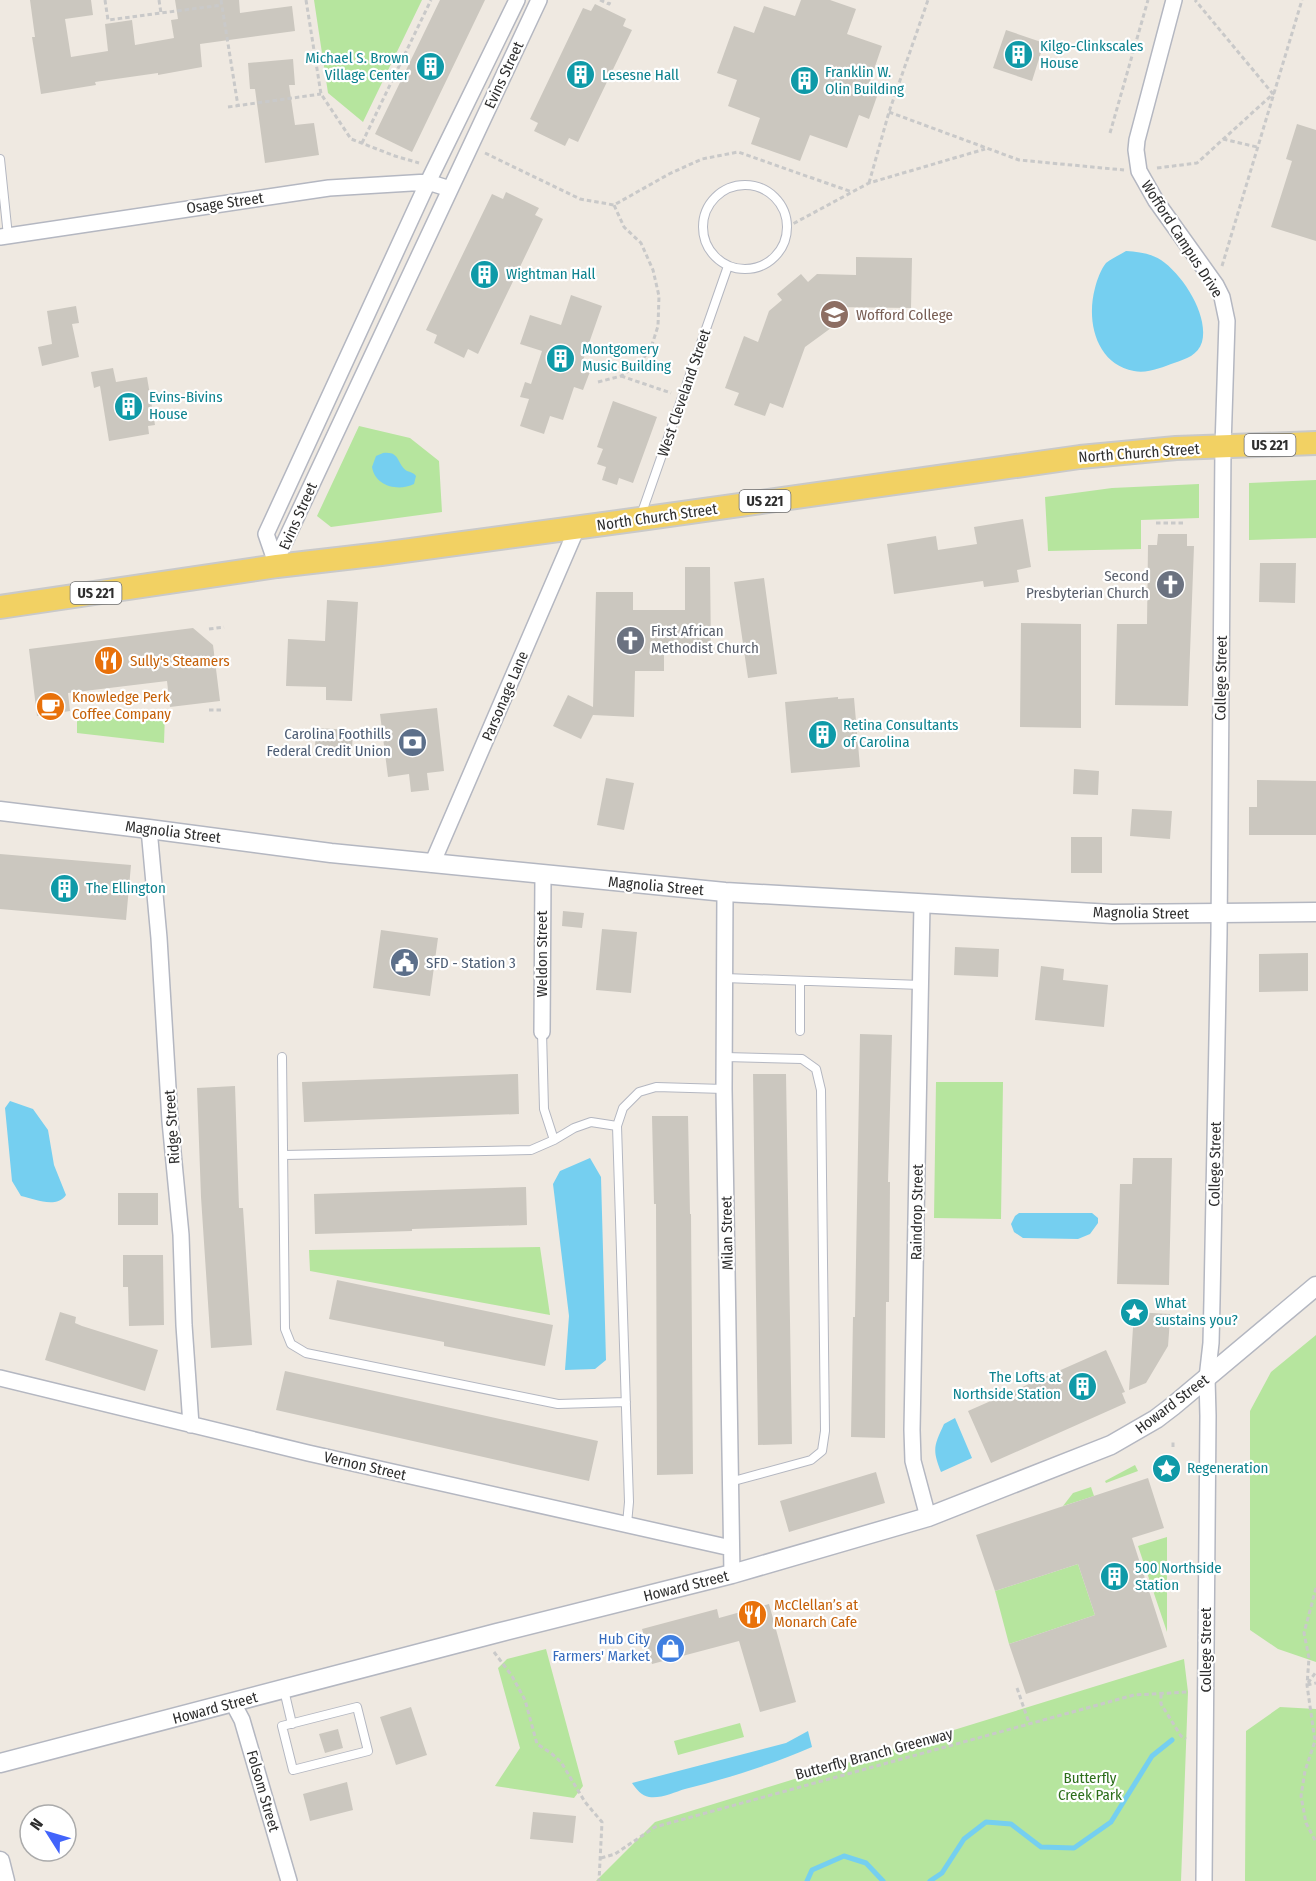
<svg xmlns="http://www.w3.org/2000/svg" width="1316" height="1881" viewBox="0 0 1316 1881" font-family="'Fira Sans Condensed',sans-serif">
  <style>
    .green { fill: #b6e59e }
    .water { fill: #75cff0 }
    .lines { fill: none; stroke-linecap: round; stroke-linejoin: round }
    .stream { stroke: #75cff0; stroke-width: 5 }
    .building { fill: #cbc7bf }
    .service-casing { stroke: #b4b7c1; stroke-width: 10 }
    .minor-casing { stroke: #b4b7c1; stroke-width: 18 }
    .tertiary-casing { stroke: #b4b7c1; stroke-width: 21 }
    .primary-casing { stroke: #c9c9c9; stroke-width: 26 }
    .path { stroke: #c9c9c9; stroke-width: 3; stroke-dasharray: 4.5 3; stroke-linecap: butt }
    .service { stroke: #fff; stroke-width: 8 }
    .minor { stroke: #fff; stroke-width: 15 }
    .tertiary { stroke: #fff; stroke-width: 18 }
    .primary { stroke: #f2d163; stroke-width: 22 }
    .labels { text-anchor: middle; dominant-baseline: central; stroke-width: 4.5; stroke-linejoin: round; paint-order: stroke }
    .shield { fill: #fff; stroke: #6d6d6d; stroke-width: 1.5 }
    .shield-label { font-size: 14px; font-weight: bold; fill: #2e2e2e }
    .culture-label { font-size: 15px; fill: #0d838f; stroke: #fff; text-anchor: start }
    .street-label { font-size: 15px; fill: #2e2e2e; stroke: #fff }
    .education-label { font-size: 15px; fill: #785e54; stroke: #fff; text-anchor: start }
    .worship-label { font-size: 15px; fill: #5b616d; stroke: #fff; text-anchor: end }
    .food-label { font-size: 15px; fill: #c56008; stroke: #fff; text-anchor: start }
    .service-label { font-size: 15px; fill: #4e5e75; stroke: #fff; text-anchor: end }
    .shop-label { font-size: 15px; fill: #366cbe; stroke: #fff; text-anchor: end }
    .park-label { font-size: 15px; fill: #2c6e1b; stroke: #fff }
  </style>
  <rect width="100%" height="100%" fill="#efe9e1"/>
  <!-- green -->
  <path class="green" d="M314,0H422L363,122L328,93Z
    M359,426L410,438L439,461L442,512L331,527L317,516Z
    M1316,480V538L1249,540V483Z
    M1199,484V518L1141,520V549L1048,551L1045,497L1112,488Z
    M165,713L164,743L77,733V720Z
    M936,1082H1003L1001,1219L934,1218Z
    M540,1247L550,1315L310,1271L309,1250Z
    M1316,1335V1662L1278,1649L1250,1630V1411L1271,1372Z
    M1135,1465L1138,1471L1106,1483L1105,1481Z
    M1091,1487L1094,1496L1063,1506L1073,1493Z
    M1167,1537V1632L1138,1546Z
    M1078,1564L1095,1615L1009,1644L995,1591Z
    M546,1649L583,1786L574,1798L495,1786L520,1748L498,1668L507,1659Z
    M1184,1659L1188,1692L1181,1881H596L655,1822Z
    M1280,1707L1316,1709V1881H1245L1246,1731Z
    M740,1723L744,1737L678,1755L674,1741Z"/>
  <!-- water -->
  <path class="water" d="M1126,251C1138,252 1150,253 1161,260C1183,275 1209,315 1202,342C1198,355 1186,359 1174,363C1163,367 1147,374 1134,371C1096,364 1086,321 1095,288C1097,280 1101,269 1106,263C1112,258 1120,255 1126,251Z
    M383,453C401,451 396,464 407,471C410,472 414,473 416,476L414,484C398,492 375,486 372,467L376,456Z
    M10,1101L33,1109L48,1130L54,1165L66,1195C56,1209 35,1199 21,1196L12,1181L5,1108Z
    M590,1158L601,1177L606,1360L595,1369L565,1370L569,1316L553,1184L560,1171Z
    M1019,1213H1092L1098,1218V1223L1090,1234L1078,1239L1023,1238L1014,1232L1011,1224L1015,1216Z
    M955,1418L972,1458L941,1472C932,1449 934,1446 944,1424Z
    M808,1731L812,1747C770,1765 729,1778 685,1789C675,1792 660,1799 649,1797C642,1796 636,1789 632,1783L786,1743Z"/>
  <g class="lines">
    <!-- stream -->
    <path class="stream" d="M807,1881L812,1870L844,1856L866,1863L883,1881
      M930,1881L942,1873L964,1839L986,1822L1011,1824L1041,1847L1074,1848L1111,1822L1152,1756L1172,1740"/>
  </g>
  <!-- building -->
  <path class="building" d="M30,0H91L93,15L65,19L71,57L108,51L105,24L132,20L135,45L174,38L171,20L178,19L175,0H239L240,13L292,6L295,31L200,44L202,67L158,75V73L95,82L96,85L41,94L32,37H35Z
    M440,0H485L412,152L375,134Z
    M801,0H830L856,9L847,34L882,46L870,81L881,85L869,119L859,115L847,148L810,135L800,161L751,144L760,118L728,106L737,80L717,73L734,26L754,33L764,6L795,16Z
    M595,4L626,19L623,26L632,30L578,142L569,138L565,146L534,131L538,123L530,119L583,8L591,11Z
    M1006,30L1044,43L1032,81L993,68Z
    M293,59L295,85H289L295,125L314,123L319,155L265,163L255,89H250L248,63Z
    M1297,124L1316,130V241L1271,227L1292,161L1286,159Z
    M506,192L539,208L535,215L543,219L478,354L468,349L464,358L434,343L437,335L426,330L492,194L503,199Z
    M856,257L912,258L911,308L832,307L842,320L805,347L783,408L770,403L765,416L734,405L739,393L725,388L744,336L758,342L769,311L782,300L777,294L801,274L808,282L817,274L856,275Z
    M571,295L602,306L581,366L591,369L583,390L574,387L563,420L550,416L544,434L520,426L529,399L520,397L525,382L531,384L542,351L520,344L530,315L561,325Z
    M76,306L79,323L72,324L79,357L42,366L38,347L52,344L47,311Z
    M113,368L116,382L147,377L155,425L148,426L149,434L109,441L100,386L94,388L91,372Z
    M613,401L657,417L633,483L619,478L617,485L602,480L606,467L597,464L603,449L597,447Z
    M1023,519L1031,567L1017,570L1019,582L984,587L983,581L894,594L887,544L936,536L938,550L977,544L974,527Z
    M1158,534H1187V546H1194L1188,706L1115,705L1117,624H1147L1148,545H1157Z
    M1260,563H1296L1295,603L1259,602Z
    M685,567H710L711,654H664V671H635L634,717L593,715L581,739L553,726L568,695L593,707L596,592H633V610H685Z
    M764,578L777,674L748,678L734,582Z
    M327,600L358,602L352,701L326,700V687L286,686L288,639L325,641Z
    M1021,623L1081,624V728L1020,727Z
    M193,628L213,645L220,701L170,707L167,681L68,693L70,711L37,716L29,649Z
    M838,697V699L854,698L860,767L791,773L785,702Z
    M437,708L444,771L427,773L429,790L411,792L409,774L388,777L380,714Z
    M316,728L353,730L352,750L315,748Z
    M1074,769L1099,771L1098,795L1073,794Z
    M606,778L634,783L624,830L597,825Z
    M1257,780L1316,781V835H1249V807H1257Z
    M1132,809L1172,811L1170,839L1130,836Z
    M1071,837H1102V873H1071Z
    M0,854L131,865L126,920L0,909Z
    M563,911L584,913L582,928L562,926Z
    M602,929L637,932L631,993L596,990Z
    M381,930L438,938L430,996L373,988Z
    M955,947L999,949L998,977L954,975Z
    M1308,953V991L1259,992V954Z
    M1041,966L1064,969L1063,980L1108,985L1104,1027L1035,1020Z
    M860,1034L892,1035L888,1182H890L889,1302H886L885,1438L851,1437L853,1317H855Z
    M518,1074L519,1114L304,1122L302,1082Z
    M753,1074H786L792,1444L758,1445Z
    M235,1086L239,1208H243L252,1345L211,1348L201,1197L197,1088Z
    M652,1116H688L690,1214H691L693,1474L657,1475L656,1204H654Z
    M1133,1158H1172L1169,1285L1117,1284L1120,1184H1132Z
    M526,1187L527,1225L412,1229V1231L315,1234L314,1194Z
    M118,1193H158V1225H118Z
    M123,1255H163L164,1325L129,1326L128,1287H123Z
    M337,1280L553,1325L545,1366L444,1346V1342L329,1319Z
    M60,1312L76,1317L75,1323L82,1326L158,1350L145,1391L45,1360Z
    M1134,1312L1170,1314L1169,1333L1168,1346L1146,1383L1129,1390Z
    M1106,1350L1125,1392L1122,1393L1126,1403L991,1463L968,1411Z
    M285,1371L598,1441L589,1481L276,1410Z
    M876,1472L885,1503L789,1532L780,1501Z
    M1148,1478L1164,1528L1132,1538L1167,1647L1026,1694L1009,1644L1095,1615L1078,1564L995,1591L976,1535Z
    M769,1604L796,1702L760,1712L739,1641L652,1664L642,1629L717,1609L719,1618Z
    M411,1707L427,1755L396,1765L380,1717Z
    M338,1729L343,1748L325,1753L319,1734Z
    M347,1782L353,1810L310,1821L303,1794Z
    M533,1812L576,1816L573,1843L530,1839Z"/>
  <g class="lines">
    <defs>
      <path id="service" d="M0,159L8,236
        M703 227a42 42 0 1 1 84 0a42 42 0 1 1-84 0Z
        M641,515L728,266
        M725,978L921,985
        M800,1031V981
        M542,1032L544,1109L554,1140
        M282,1057L285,1329L291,1344L306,1353L558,1404L626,1402
        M725,1057L802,1059L816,1069L821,1090L825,1431L822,1451L811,1460L730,1482
        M284,1155L531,1150L554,1140L574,1128L591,1122L617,1126
        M627,1524L629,1502L617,1126L623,1108L639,1092L656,1087L724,1089
        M284,1690L292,1724
        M357,1707L368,1751L293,1770L282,1726Z"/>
      <path id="minor" d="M1174,0L1137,140L1136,150L1139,171L1156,201L1216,285L1222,297L1227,321L1223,447L1219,934L1212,1300L1211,1343L1207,1378L1208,1416L1204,1881
        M0,237L329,188L428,182L450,189
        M277,566L281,550L539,0
        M277,566L266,534L428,182L517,0
        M149,829L159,938L170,1121L181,1235L184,1325L191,1425
        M432,864L577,528
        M725,892L724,1089L732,1574
        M922,904L912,1430L913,1461L928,1517
        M542,1032L543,875
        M0,1378L308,1453L731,1548
        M233,1703L242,1720L289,1881"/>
      <path id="tertiary" d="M0,811L149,829L331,853L725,892L1112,914L1316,912
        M0,1763L497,1633L732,1574L928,1517L1111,1445L1156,1419L1173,1406L1316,1286
        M0,1861L5,1881"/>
      <path id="primary" d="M0,607L277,566L381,554L640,519L1080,457L1176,448L1316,443"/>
    </defs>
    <!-- service casing -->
    <use href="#service" class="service-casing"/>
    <!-- minor casing -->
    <use href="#minor" class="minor-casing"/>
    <!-- tertiary casing -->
    <use href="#tertiary" class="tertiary-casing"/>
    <!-- primary casing -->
    <use href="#primary" class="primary-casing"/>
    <!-- path -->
    <path class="path" d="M105,0L108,20L222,5
      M159,0L161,13
      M221,0L238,106
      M306,0L321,94L351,139L395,156L419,163
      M600,0L609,4L611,0
      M228,107L321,94
      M889,112L1019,160L1124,170
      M1110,133L1148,0
      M1223,139L1257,147
      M362,143L431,0
      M485,153L580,199L614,205L669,174L702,159L738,152L852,192
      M1157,168L1197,163L1273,94L1195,0
      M869,183L889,112L928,0
      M787,227L869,183L985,149
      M1222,266L1302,0
      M621,376L671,393
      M598,382L621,376L639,364L651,348L658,326L659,296L653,270L641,243L624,227L614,205
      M1156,523H1186
      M209,629L224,627
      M209,710H223
      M1173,1447V1441
      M1316,1588L1304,1633L1309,1658L1307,1685L1315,1741L1305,1771L1301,1796L1306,1823L1316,1842
      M494,1652L512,1676L525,1700L537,1744L551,1753L561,1762L585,1802L602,1822L599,1881
      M1308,1683L1316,1672
      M1307,1685L1316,1683
      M1017,1688L1029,1723
      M1161,1694V1704L1181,1736L1186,1739
      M601,1858L615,1854L655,1827L1134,1695L1188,1692"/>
    <!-- service -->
    <use href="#service" class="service"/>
    <!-- minor -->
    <use href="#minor" class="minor"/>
    <!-- tertiary -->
    <use href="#tertiary" class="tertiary"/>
    <!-- primary -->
    <use href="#primary" class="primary"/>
  </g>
  <!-- icons -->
  <defs>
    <symbol id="building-disc" viewBox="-11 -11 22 22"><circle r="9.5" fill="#0f9aa8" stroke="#fff"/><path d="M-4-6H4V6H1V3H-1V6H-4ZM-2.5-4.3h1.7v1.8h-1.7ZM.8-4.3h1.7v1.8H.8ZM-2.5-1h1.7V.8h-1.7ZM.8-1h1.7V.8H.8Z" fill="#fff"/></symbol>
    <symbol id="university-disc" viewBox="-11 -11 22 22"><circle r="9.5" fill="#8d6e63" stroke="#fff"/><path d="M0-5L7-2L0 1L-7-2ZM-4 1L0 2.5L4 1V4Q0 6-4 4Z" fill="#fff"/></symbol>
    <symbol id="church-disc" viewBox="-11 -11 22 22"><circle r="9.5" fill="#6b7280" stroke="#fff"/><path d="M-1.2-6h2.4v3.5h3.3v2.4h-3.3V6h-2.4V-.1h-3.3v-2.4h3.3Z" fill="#fff"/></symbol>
    <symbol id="restaurant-disc" viewBox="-11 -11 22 22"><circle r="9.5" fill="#e8710a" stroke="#fff"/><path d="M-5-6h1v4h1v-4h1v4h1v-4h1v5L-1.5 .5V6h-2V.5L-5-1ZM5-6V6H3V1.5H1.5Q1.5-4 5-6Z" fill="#fff"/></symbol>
    <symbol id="cafe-disc" viewBox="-11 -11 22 22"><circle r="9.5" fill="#e8710a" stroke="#fff"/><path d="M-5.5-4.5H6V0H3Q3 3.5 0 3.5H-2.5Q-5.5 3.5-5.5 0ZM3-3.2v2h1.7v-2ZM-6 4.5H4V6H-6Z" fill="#fff"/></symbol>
    <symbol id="bank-disc" viewBox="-11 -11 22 22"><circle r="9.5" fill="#5c6f8a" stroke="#fff"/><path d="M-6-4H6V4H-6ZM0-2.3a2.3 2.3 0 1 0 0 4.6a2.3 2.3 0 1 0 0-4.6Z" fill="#fff"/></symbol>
    <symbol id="civic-disc" viewBox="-11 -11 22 22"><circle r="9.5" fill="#5c6f8a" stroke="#fff"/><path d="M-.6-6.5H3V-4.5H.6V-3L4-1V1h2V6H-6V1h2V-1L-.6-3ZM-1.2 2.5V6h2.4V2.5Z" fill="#fff"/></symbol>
    <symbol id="sight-disc" viewBox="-11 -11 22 22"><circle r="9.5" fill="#0f9aa8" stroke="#fff"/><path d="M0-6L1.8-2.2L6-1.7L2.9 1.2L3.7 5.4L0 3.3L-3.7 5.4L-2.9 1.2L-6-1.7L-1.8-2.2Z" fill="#fff"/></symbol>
    <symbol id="shop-disc" viewBox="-11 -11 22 22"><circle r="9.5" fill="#3f7fe0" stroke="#fff"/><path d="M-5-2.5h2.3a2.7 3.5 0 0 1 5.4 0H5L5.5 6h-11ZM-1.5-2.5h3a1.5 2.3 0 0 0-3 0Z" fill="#fff"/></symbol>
  </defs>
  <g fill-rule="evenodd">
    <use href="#building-disc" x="1002" y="38" width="33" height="33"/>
    <use href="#building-disc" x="414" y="50" width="33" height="33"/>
    <use href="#building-disc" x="564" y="58" width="33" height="33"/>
    <use href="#building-disc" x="788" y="64" width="33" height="33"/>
    <use href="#building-disc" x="468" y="258" width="33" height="33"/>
    <use href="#university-disc" x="818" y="298" width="33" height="33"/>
    <use href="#building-disc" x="544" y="342" width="33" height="33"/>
    <use href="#building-disc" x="112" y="390" width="33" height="33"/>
    <use href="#church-disc" x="1154" y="568" width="33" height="33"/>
    <use href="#church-disc" x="614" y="624" width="33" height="33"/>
    <use href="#restaurant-disc" x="92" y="644" width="33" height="33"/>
    <use href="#cafe-disc" x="34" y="690" width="33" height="33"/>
    <use href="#building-disc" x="806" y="718" width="33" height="33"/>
    <use href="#bank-disc" x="396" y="726" width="33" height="33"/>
    <use href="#building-disc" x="48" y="872" width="33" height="33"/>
    <use href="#civic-disc" x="388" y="946" width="33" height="33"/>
    <use href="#sight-disc" x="1118" y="1296" width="33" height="33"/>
    <use href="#building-disc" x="1066" y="1370" width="33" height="33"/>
    <use href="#sight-disc" x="1150" y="1452" width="33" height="33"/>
    <use href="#building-disc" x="1098" y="1560" width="33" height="33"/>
    <use href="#restaurant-disc" x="736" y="1598" width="33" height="33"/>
    <use href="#shop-disc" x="654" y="1632" width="33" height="33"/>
  </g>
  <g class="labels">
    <!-- shield labels -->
    <g class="shield">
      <rect x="1244.5" y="434" width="51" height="22" rx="4.5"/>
      <rect x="739.5" y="490" width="51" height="22" rx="4.5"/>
      <rect x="70.5" y="582" width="51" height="22" rx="4.5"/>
    </g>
    <g class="shield-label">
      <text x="1270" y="445">US 221</text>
      <text x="765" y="501">US 221</text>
      <text x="96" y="593">US 221</text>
    </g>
    <!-- culture labels -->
    <g class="culture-label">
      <text x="1040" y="46">Kilgo-Clinkscales<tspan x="1040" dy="17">House</tspan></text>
      <text x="409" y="58" text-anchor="end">Michael S. Brown<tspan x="409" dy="17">Village Center</tspan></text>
      <text x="825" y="72">Franklin W.<tspan x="825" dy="17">Olin Building</tspan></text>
      <text x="602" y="75">Lesesne Hall</text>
      <text x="506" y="274">Wightman Hall</text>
      <text x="582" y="349">Montgomery<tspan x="582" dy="17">Music Building</tspan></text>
      <text x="149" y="397">Evins-Bivins<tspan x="149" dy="17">House</tspan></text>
      <text x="843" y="725">Retina Consultants<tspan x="843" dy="17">of Carolina</tspan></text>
      <text x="86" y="888">The Ellington</text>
      <text x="1155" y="1303">What<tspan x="1155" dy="17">sustains you?</tspan></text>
      <text x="1061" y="1377" text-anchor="end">The Lofts at<tspan x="1061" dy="17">Northside Station</tspan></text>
      <text x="1187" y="1468">Regeneration</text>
      <text x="1135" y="1568">500 Northside<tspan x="1135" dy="17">Station</tspan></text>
    </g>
    <!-- street labels -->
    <g class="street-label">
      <text transform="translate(504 75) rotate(-65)">Evins Street</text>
      <text transform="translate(225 203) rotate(-8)">Osage Street</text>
      <text transform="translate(1182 239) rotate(57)">Wofford Campus Drive</text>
      <text transform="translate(684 393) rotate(-71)">West Cleveland Street</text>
      <text transform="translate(1139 453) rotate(-4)">North Church Street</text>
      <text transform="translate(298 516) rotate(-66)">Evins Street</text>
      <text transform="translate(657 517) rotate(-8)">North Church Street</text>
      <text transform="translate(1221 678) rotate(-89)">College Street</text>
      <text transform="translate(505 696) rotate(-67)">Parsonage Lane</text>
      <text transform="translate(173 832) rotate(7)">Magnolia Street</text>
      <text transform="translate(656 886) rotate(5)">Magnolia Street</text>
      <text transform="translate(1141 913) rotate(1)">Magnolia Street</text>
      <text transform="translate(542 954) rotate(-90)">Weldon Street</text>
      <text transform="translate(172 1127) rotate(-94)">Ridge Street</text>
      <text transform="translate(1215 1164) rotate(-89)">College Street</text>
      <text transform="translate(917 1212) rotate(-89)">Raindrop Street</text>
      <text transform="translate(727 1233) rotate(-91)">Milan Street</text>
      <text transform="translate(1172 1404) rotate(-37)">Howard Street</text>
      <text transform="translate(365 1466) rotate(13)">Vernon Street</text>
      <text transform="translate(686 1586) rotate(-14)">Howard Street</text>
      <text transform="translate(1206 1650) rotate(-90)">College Street</text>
      <text transform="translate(215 1708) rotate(-15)">Howard Street</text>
      <text transform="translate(874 1754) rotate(-15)">Butterfly Branch Greenway</text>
      <text transform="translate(263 1791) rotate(74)">Folsom Street</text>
    </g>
    <!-- education labels -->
    <g class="education-label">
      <text x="856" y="315">Wofford College</text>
    </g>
    <!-- worship labels -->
    <g class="worship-label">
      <text x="1149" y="576">Second<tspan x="1149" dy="17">Presbyterian Church</tspan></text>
      <text x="651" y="631" text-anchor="start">First African<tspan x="651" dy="17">Methodist Church</tspan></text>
    </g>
    <!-- food labels -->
    <g class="food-label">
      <text x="130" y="661">Sully's Steamers</text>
      <text x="72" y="697">Knowledge Perk<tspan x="72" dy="17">Coffee Company</tspan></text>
      <text x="774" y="1605">McClellan’s at<tspan x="774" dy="17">Monarch Cafe</tspan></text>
    </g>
    <!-- service labels -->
    <g class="service-label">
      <text x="391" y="734">Carolina Foothills<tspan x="391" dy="17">Federal Credit Union</tspan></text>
      <text x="426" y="963" text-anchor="start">SFD - Station 3</text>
    </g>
    <!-- shop labels -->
    <g class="shop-label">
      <text x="650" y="1639">Hub City<tspan x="650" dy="17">Farmers' Market</tspan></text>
    </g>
    <!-- park labels -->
    <g class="park-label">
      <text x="1090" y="1778">Butterfly<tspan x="1090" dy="17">Creek Park</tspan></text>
    </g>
  </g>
  <!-- north arrow -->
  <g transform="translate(48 1833) rotate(307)"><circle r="28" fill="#ffffff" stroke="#ababab" stroke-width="1.5"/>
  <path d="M0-4.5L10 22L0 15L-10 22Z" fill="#4264fb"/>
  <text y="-9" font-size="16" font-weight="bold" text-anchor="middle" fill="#2e2e2e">N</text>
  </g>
</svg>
